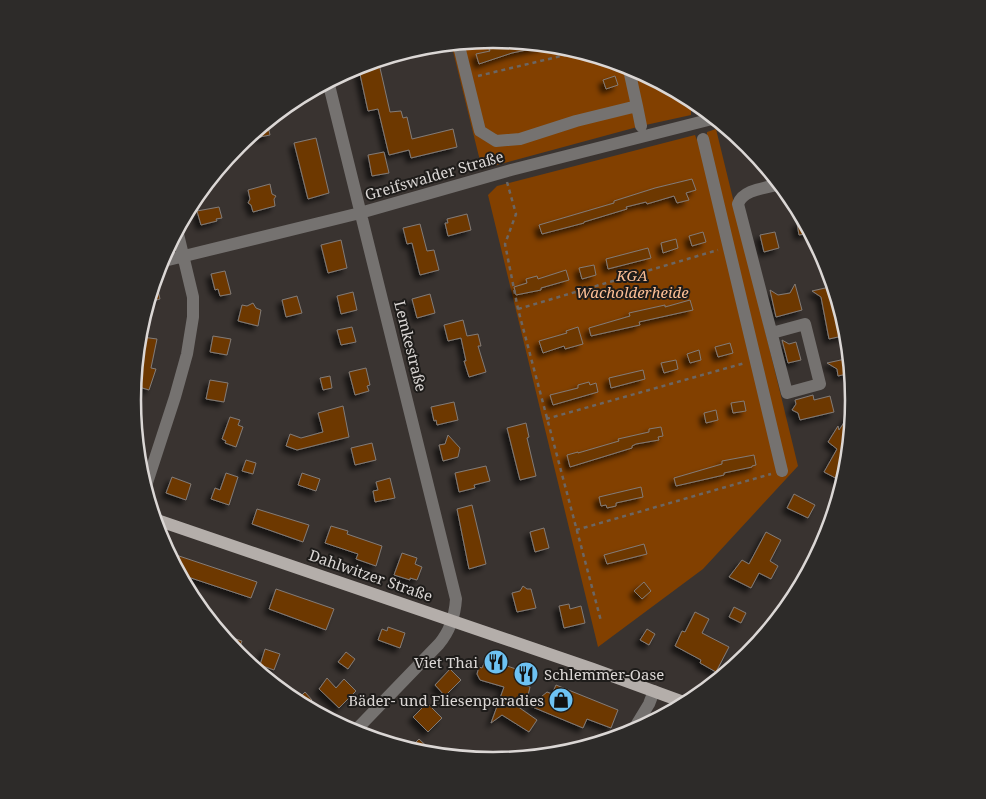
<svg xmlns="http://www.w3.org/2000/svg" width="986" height="799" viewBox="0 0 986 799" font-family="'Noto Serif',serif">
  <style>
    .green { fill: #824000 }
    .building { fill: #6d3705; stroke: #827c77; filter: url(#shadow) }
    .lines { fill: none; stroke-linecap: round; stroke-linejoin: round }
    .path { stroke: #6b6663; stroke-width: 2.5; stroke-dasharray: 4 4; stroke-linecap: butt }
    .minor { stroke: #757270; stroke-width: 12 }
    .major { stroke: #b4aeaa; stroke-width: 12 }
    .labels { text-anchor: middle; dominant-baseline: central; stroke-width: 4; stroke-linejoin: round; paint-order: stroke }
    .street-label { font-size: 15px; fill: #dbd7d5; stroke: #1e1c1a }
    .park-label { font-size: 15px; font-style: italic; fill: #fcbf95; stroke: #1e1c1a }
    .poi-label { font-size: 15px; fill: #dbd7d5; stroke: #1e1c1a; text-anchor: end }
    .rim { fill: none; stroke: #dbd7d5; stroke-width: 2.5 }
  </style>
  <defs>
    <filter id="shadow"><feDropShadow dx="-4.5" dy="4.5" stdDeviation="2.5" flood-color="#0009"/></filter>
  </defs>
  <rect width="100%" height="100%" fill="#393330"/>
  <!-- green -->
  <path class="green" d="M493,39L564,46L631,66L694,100L707,111H702L698,108L691,110V115L641,126L482,169L451,43Z
    M716,129L798,466L703,569L598,647L488,195L497,186L695,135L697,140L707,137V132Z"/>
  <!-- building -->
  <path class="building" d="M520,41L545,44V46L512,53L479,64L476,54L490,51L489,49Z
    M378,59L390,112L401,111L403,118L407,117L412,139L453,129L457,147L411,158L409,150L389,155L378,109L368,111L358,65Z
    M615,76L618,85L606,89L603,80Z
    M267,121L270,135L260,137L258,128Z
    M316,138L329,193L308,199L294,143Z
    M384,152L389,173L372,176L368,155Z
    M692,179L696,190L686,193L689,200L677,203L674,196L647,204L646,202L626,207L627,209L584,222V223L542,234L539,225L614,203V201L655,188Z
    M270,184L272,194L276,196L274,199L275,206L253,212L251,205L248,203L250,199L248,190Z
    M219,207L222,218L216,219L217,221L201,225L197,211Z
    M467,214L471,230L448,236L445,223H448L447,219Z
    M805,221L811,233L799,235L797,223Z
    M420,224L427,251L434,250L439,270L420,275L412,243L407,244L403,228Z
    M703,232L706,242L692,246L689,236Z
    M775,232L779,248L764,252L760,235Z
    M676,239L678,248L663,253L661,243Z
    M341,240L347,268L328,273L321,245Z
    M648,248L651,258L608,269L606,259Z
    M594,265L596,275L582,279L579,268Z
    M566,270L569,280L541,288V290L516,295L514,287L527,283L526,279L537,276L538,279Z
    M225,271L231,294L220,296L218,289L215,290L211,274Z
    M155,277L160,299L148,302L150,294Z
    M795,284L802,310L776,317L770,290L778,295L790,293Z
    M834,286L847,335L829,339L821,297L812,291Z
    M353,292L357,310L341,314L337,296Z
    M430,294L435,313L417,318L412,299Z
    M297,296L302,313L286,317L282,300Z
    M690,300L693,310L639,322L640,325L591,336L589,328L630,316L629,313L665,305V307Z
    M253,303L256,308L261,310L258,326L238,321L242,305L247,306Z
    M463,320L467,336L478,334L481,346H478L486,372L469,377L464,361H466L461,338L448,341L444,325Z
    M352,327L356,342L341,345L337,330Z
    M578,327L583,344L565,349L564,346L543,353L539,341L567,333L566,331Z
    M213,336L231,339L227,355L210,352Z
    M142,337L157,339L151,368L156,369L149,390L139,387L133,390L135,369L142,349L140,348Z
    M782,340L789,344L796,342L801,360L788,363Z
    M730,343L733,353L718,357L715,347Z
    M699,350L701,360L690,363L687,354Z
    M850,358L851,373L838,376L837,369L827,363Z
    M676,360L678,369L664,373L661,363Z
    M366,368L370,385L367,386L369,391L355,395L349,372Z
    M643,370L645,379L611,388L609,378Z
    M330,376L332,388L323,390L320,378Z
    M210,380L228,383L224,402L206,399Z
    M589,382L590,385L596,383L598,392L553,405L550,395L578,388V385Z
    M813,395L814,400L830,396L834,412L800,420L798,413L792,410L796,404L795,400Z
    M744,401L746,411L733,413L731,403Z
    M454,402L458,420L437,425L436,420L434,421L431,407Z
    M343,406L349,437L297,450L286,446L290,434L301,438L323,432L318,413Z
    M853,409L847,470L843,482L824,472L837,449L828,442L838,426L839,430Z
    M716,410L718,420L706,423L704,413Z
    M230,417L240,420L238,425L243,427L236,447L225,443L226,441L222,439Z
    M526,423L529,437L527,438L536,476L520,480L507,428Z
    M661,427L663,436L658,437L659,440L636,444L632,446V448L570,467L567,455L578,452V453L619,441L618,439L649,432V429Z
    M448,435L460,448L458,457L443,461L439,445L445,444Z
    M372,443L376,460L355,465L351,448Z
    M754,455L756,465L752,466V467L724,473V475L676,486L674,478L722,464V461Z
    M246,460L256,463L253,474L242,471Z
    M486,466L490,481L474,485L475,488L459,492L455,473Z
    M226,473L238,477L229,505L211,499L215,488L220,490Z
    M302,473L320,479L316,491L298,485Z
    M172,477L191,484L186,500L166,493Z
    M390,478L395,498L375,502L373,491L378,490L376,482Z
    M641,487L643,497L616,503V506L607,508L606,505L601,506L599,497Z
    M794,494L815,505L808,518L787,508Z
    M472,505L486,564L469,569L457,509Z
    M257,509L309,525L303,542L252,524Z
    M331,526L348,531L347,534L382,546L376,566L356,559L358,554L325,543Z
    M544,528L549,548L535,552L530,532Z
    M766,532L781,540L770,561L778,566L771,579L759,573L751,588L729,577L742,560L749,564Z
    M644,544L647,554L607,564L604,555Z
    M402,553L417,558L415,564L422,567L417,580L410,578V580L394,575Z
    M176,555L257,582L251,598L179,574L173,563Z
    M644,582L651,591L642,599L634,591Z
    M523,586L527,589H531L536,608L517,612L512,593L520,591Z
    M276,589L334,609L326,630L269,609Z
    M569,604L570,609L581,606L585,623L564,628L559,606Z
    M734,607L746,613L741,623L729,617Z
    M695,612L709,619L702,633L729,647L716,672L700,663L701,660L675,646L682,631L685,632Z
    M388,627L405,633L400,648L378,640L382,629L387,631Z
    M647,629L655,634L649,645L640,640Z
    M221,634L242,641L237,654L228,643Z
    M265,649L280,654L274,670L260,665Z
    M346,652L355,659L348,669L338,662Z
    M486,659L516,669L514,675L526,679L524,685L530,687L526,704L520,702L517,706L537,720L529,732L502,715L491,723L504,687L480,680L477,674L479,667L482,668Z
    M450,669L461,680L445,696L435,685Z
    M327,678L336,688L344,679L356,691L339,708L319,689Z
    M556,685L618,710L611,728L587,719L583,728L530,706L547,692L552,694Z
    M305,692L312,700L306,706L296,701Z
    M427,703L442,718L428,732L413,717Z
    M419,739L435,754L422,753L409,749Z"/>
  <g class="lines">
    <!-- path -->
    <path class="path" d="M478,76L582,51
      M507,182L516,214L505,244L518,309L601,621
      M518,309L718,250
      M546,419L745,363
      M576,530L771,474"/>
    <!-- minor -->
    <path class="minor" d="M458,42L480,131L496,141L520,139L576,121L637,106L641,126
      M628,65L637,106
      M328,81L456,599C455,615 449,632 439,644L354,732
      M703,139L782,471
      M160,262L360,213L511,170L716,118
      M772,333L805,324L820,384L787,393L738,204C743,189 767,188 781,184
      M145,489L175,397L187,354L193,317V297L177,230
      M632,732L649,704L654,691"/>
    <!-- major -->
    <path class="major" d="M154,519L593,669L686,703"/>
  </g>
  <!-- icons -->
  <defs>
    <symbol id="restaurant-disc" viewBox="-11 -11 22 22"><circle r="9.5" fill="#6dc2f3" stroke="#1e1c1a"/><path d="M-5-6h1v4h1v-4h1v4h1v-4h1v5L-1.5 .5V6h-2V.5L-5-1ZM5-6V6H3V1.5H1.5Q1.5-4 5-6Z" fill="#111"/></symbol>
    <symbol id="shop-disc" viewBox="-11 -11 22 22"><circle r="9.5" fill="#6dc2f3" stroke="#1e1c1a"/><path d="M-5-2.5h2.3a2.7 3.5 0 0 1 5.4 0H5L5.5 6h-11ZM-1.5-2.5h3a1.5 2.3 0 0 0-3 0Z" fill="#111"/></symbol>
  </defs>
  <g fill-rule="evenodd">
    <use href="#restaurant-disc" x="482" y="648" width="28" height="28"/>
    <use href="#restaurant-disc" x="512" y="660" width="28" height="28"/>
    <use href="#shop-disc" x="547" y="686" width="28" height="28"/>
  </g>
  <g class="labels">
    <!-- street labels -->
    <g class="street-label">
      <text transform="translate(434 175) rotate(-16)">Greifswalder Straße</text>
      <text transform="translate(411 346) rotate(76)">Lemkestraße</text>
      <text transform="translate(371 575) rotate(19)">Dahlwitzer Straße</text>
    </g>
    <!-- park labels -->
    <g class="park-label">
      <text x="632" y="275">KGA<tspan x="632" dy="17">Wacholderheide</tspan></text>
    </g>
    <!-- poi labels -->
    <g class="poi-label">
      <text x="478" y="662">Viet Thai</text>
      <text x="544" y="674" text-anchor="start">Schlemmer-Oase</text>
      <text x="544" y="700">Bäder- und Fliesenparadies</text>
    </g>
  </g>
  <!-- crop -->
  <path d="M0 0H986V799H0ZM141 400a352 352 0 1 1 704 0a352 352 0 1 1-704 0Z" fill="#2d2b29" fill-rule="evenodd"/>
  <path class="rim" d="M141 400a352 352 0 1 1 704 0a352 352 0 1 1-704 0Z"/>
</svg>
